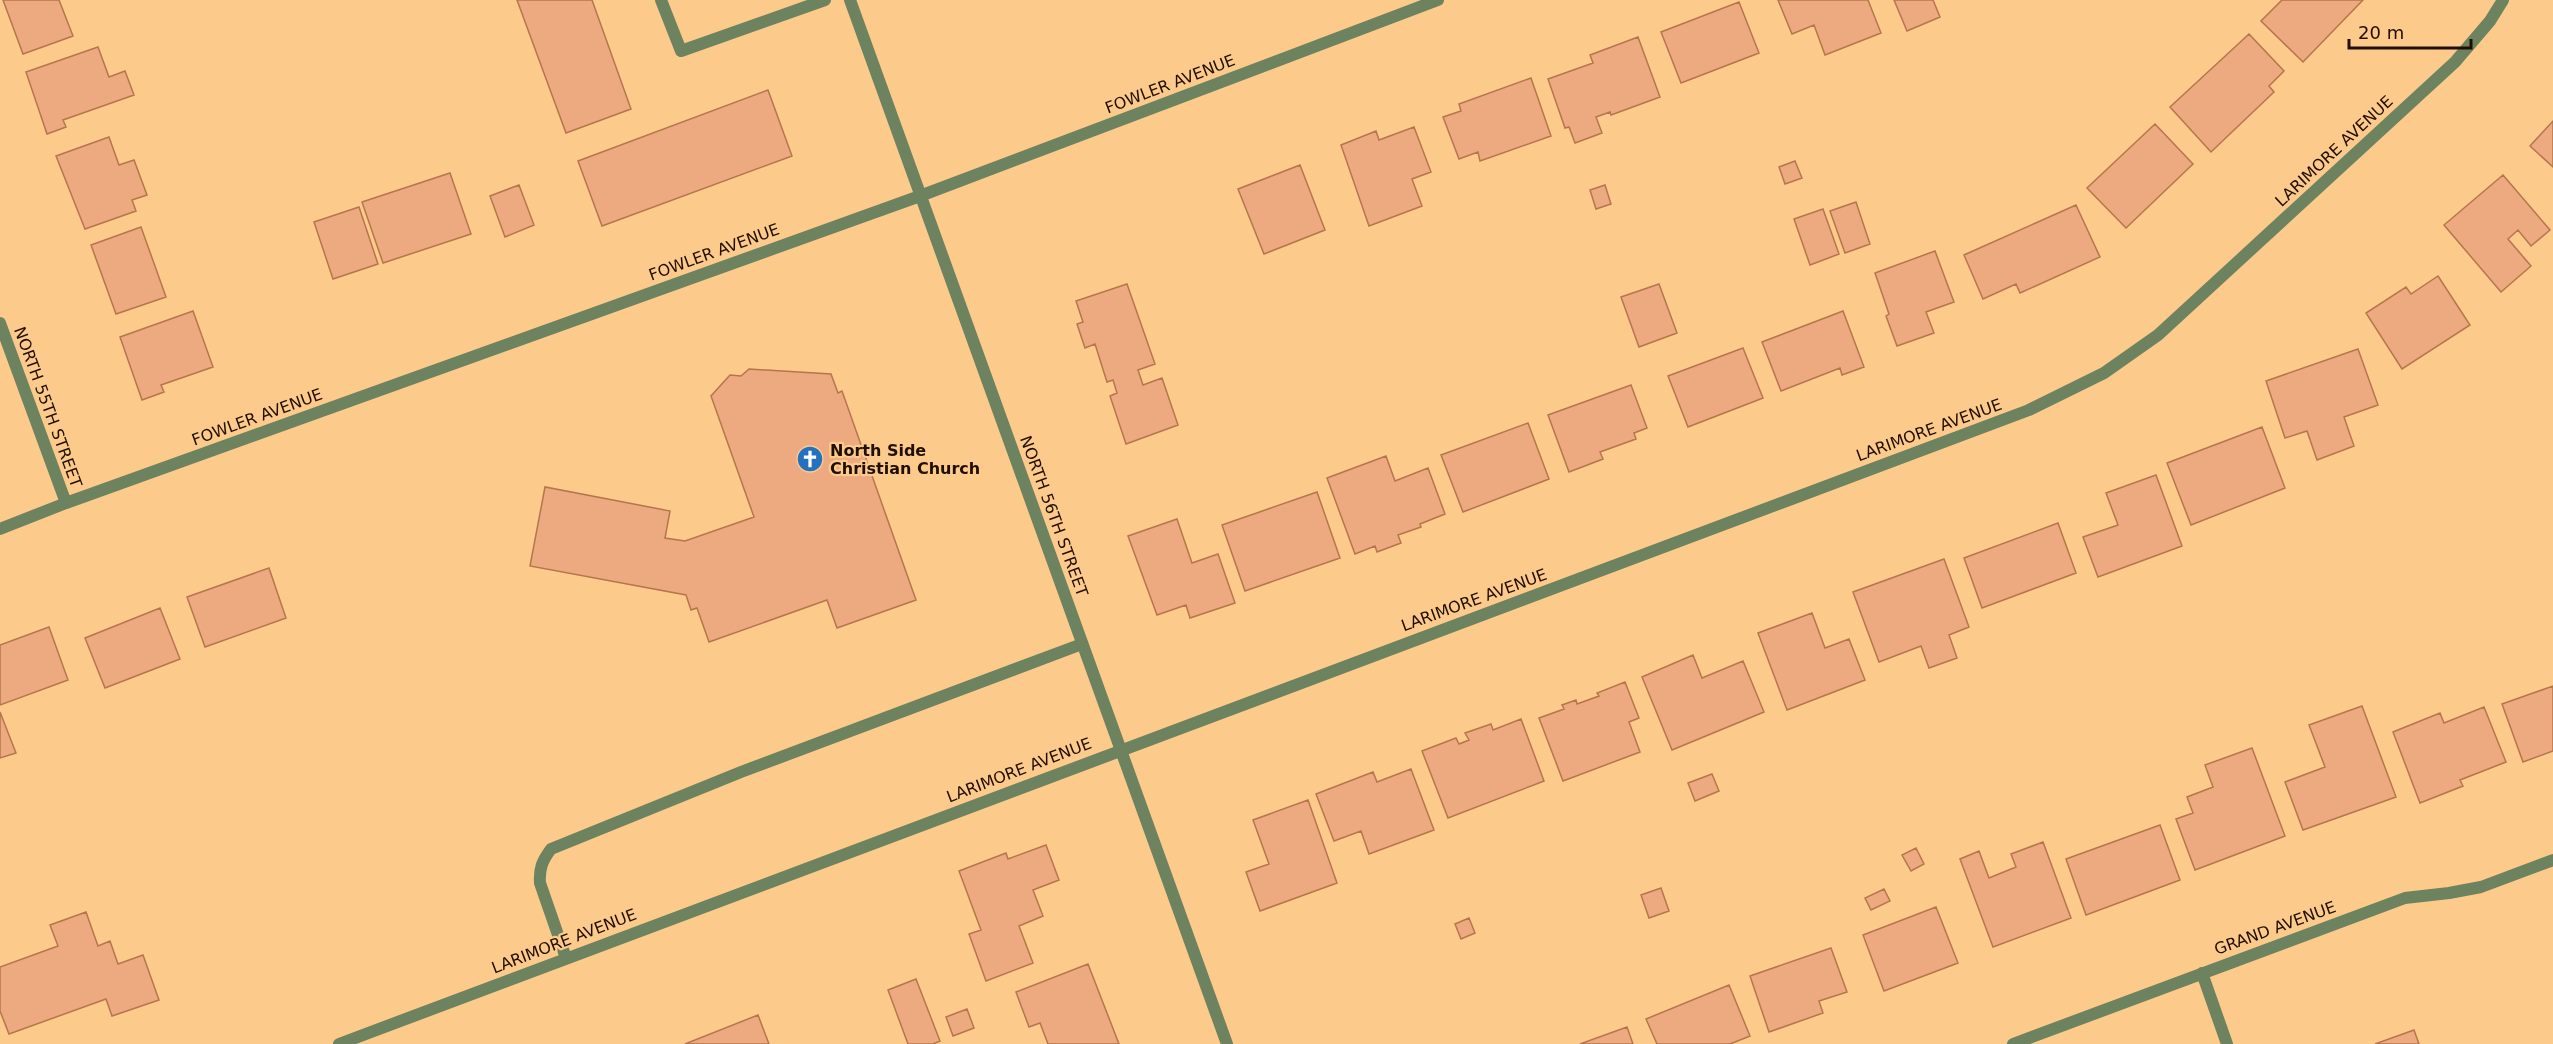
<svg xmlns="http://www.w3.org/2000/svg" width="2553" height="1044" viewBox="0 0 2553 1044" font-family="'DejaVu Sans',sans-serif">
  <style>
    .building { fill: #eda97f; stroke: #b6764c; stroke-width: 1.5 }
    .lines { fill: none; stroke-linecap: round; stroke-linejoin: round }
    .service { stroke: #6d825f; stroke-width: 12 }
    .minor { stroke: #6d825f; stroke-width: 12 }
    .labels { text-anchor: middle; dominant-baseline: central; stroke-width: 4.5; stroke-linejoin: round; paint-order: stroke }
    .street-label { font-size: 16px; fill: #200e00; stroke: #fcca8b }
    .poi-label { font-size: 16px; font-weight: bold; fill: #200e00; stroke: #fcca8b; text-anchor: start }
  </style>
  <rect width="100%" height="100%" fill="#fcca8b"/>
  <!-- building -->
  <path class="building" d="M3,0H59L73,36L23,54Z
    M517,0H592L631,109L566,133Z
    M1778,0H1868L1881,33L1825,55L1814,25L1792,34Z
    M1894,0H1933L1940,17L1907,31Z
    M2282,0H2363L2303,62L2261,21Z
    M1739,2L1759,53L1681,83L1661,32Z
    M2249,34L2284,71L2269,86L2274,92L2211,152L2170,107Z
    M1638,37L1660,97L1611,115L1610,112L1596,117L1602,133L1575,143L1569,127L1565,128L1548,79L1593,63L1590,55Z
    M98,47L109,77L125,71L134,95L63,120L66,127L47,134L26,72Z
    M1531,78L1551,136L1480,161L1478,152L1459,159L1443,117L1461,111L1459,104Z
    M768,90L792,156L602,226L578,161Z
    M2553,121V167L2530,146Z
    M2155,124L2193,164L2126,228L2087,188Z
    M1414,127L1431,172L1412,179L1422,206L1369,226L1341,145L1376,131L1379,140Z
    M109,137L119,165L134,160L147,195L132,200L136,211L85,229L56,156Z
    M1795,161L1802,178L1785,184L1779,167Z
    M1300,165L1325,230L1264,254L1238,189Z
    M450,173L471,234L383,263L362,202Z
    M2503,175L2550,230L2531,246L2518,230L2508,239L2531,266L2501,292L2444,225Z
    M519,185L534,225L505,237L490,196Z
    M1605,185L1611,204L1596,209L1590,190Z
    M1856,202L1870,244L1845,253L1830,211Z
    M2076,205L2100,257L2020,293L2016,284L1983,299L1964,255Z
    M359,207L378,264L333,279L314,222Z
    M1823,209L1839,254L1810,265L1794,219Z
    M141,227L166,297L116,314L91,245Z
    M1935,251L1954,302L1926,312L1934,333L1897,346L1886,316L1889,314L1875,273Z
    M2438,276L2470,325L2402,369L2366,313L2406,287L2411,294Z
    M1127,284L1155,364L1138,370L1143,385L1162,378L1178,425L1126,444L1110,396L1117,393L1113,380L1107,382L1095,344L1085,348L1077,324L1083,322L1076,301Z
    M1659,284L1677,333L1639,347L1621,297Z
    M193,311L213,367L161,385L164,392L142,400L120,337Z
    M1843,311L1864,367L1842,375L1840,368L1781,391L1762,342Z
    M1743,348L1763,398L1688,427L1668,376Z
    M2358,349L2378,405L2344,417L2354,446L2317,460L2307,431L2285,438L2266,381Z
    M749,369L831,374L838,393L842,391L916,600L837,628L827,600L709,642L697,608L691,610L686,595L530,566L545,487L670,511L665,538L685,541L754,517L711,396L730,375L741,376Z
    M1631,385L1647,428L1634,433L1636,439L1600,452L1603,459L1569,472L1548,415Z
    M1528,423L1549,479L1463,512L1441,455Z
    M2262,427L2285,488L2191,525L2167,463Z
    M1386,456L1395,481L1428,468L1445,514L1420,524L1421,527L1398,535L1401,543L1377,552L1375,546L1355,554L1327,478Z
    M2156,475L2182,546L2098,577L2083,537L2118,525L2106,493Z
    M1317,492L1340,558L1245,591L1222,525Z
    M1177,519L1192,563L1218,554L1235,603L1190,618L1186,605L1157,615L1128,536Z
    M2058,523L2076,573L1982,608L1964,558Z
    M1944,559L1969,627L1949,635L1957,658L1929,668L1921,646L1879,662L1853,592Z
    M269,568L286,618L205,647L187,597Z
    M160,608L180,659L105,688L85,638Z
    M1812,613L1825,648L1849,639L1865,680L1787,710L1758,633Z
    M49,627L68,680L0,705V645Z
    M1693,655L1702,678L1743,661L1764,712L1672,750L1642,677Z
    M1625,682L1639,718L1629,722L1640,752L1563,781L1539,718L1564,709L1562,705L1576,700L1577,704L1599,696L1597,693Z
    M2553,686V751L2523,762L2502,704Z
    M2362,706L2396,797L2303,830L2285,782L2325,767L2309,725Z
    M2484,707L2506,762L2460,780L2463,786L2420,803L2393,732L2440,713L2444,723Z
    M0,712L16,753L0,758Z
    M1521,719L1544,781L1448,818L1422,751L1456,738L1459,744L1469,740L1465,733L1491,724L1493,730Z
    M2252,748L2285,836L2195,870L2176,819L2193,813L2187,797L2213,787L2205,765Z
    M1411,769L1434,830L1369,854L1361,831L1334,841L1316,794L1373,772L1377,782Z
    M1712,774L1719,791L1695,801L1688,783Z
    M1308,800L1337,883L1260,911L1246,872L1269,864L1253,820Z
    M2160,825L2180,880L2086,915L2066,859Z
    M2043,842L2071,918L1993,947L1960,859L1979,851L1989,878L2016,867L2011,854Z
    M1046,845L1059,880L1033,890L1043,916L1019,926L1033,963L986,981L969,934L981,930L959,871L1006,853L1008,859Z
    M1916,848L1924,864L1911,871L1902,855Z
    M1661,888L1669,911L1649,918L1641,895Z
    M1884,889L1890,901L1871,910L1865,898Z
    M1936,907L1958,963L1884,991L1863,935Z
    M86,912L98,946L110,941L118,964L143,955L159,1000L112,1016L106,999L9,1034L0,1011V967L58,946L50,925Z
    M1469,918L1475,933L1461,939L1455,924Z
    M1831,948L1847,992L1819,1001L1823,1013L1769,1032L1750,976Z
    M1088,964L1119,1044H1048L1040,1023L1029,1027L1016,992Z
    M916,979L940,1041L933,1044H908L888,990Z
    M1729,985L1750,1036L1730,1044H1657L1646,1019Z
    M967,1009L974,1028L953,1036L946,1017Z
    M758,1015L769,1044H685Z
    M1627,1027L1633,1044H1580Z
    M2414,1030L2419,1044H2375Z"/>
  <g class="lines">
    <!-- service -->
    <path class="service" d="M661,0L681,51L825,0
      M566,958L540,883C539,869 542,861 551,849L741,772L1082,644"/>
    <!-- minor -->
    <path class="minor" d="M850,0L1227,1044
      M0,323L66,503
      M0,529L66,503L920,196L1438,0
      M2202,973L2227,1044
      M339,1044L2029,410L2104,373L2158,335L2455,62L2490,21L2503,0
      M2013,1044L2405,898L2449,893L2481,887L2553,860"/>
  </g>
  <!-- icons -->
  <defs>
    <symbol id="church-disc" viewBox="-11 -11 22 22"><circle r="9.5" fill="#2471c0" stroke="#fcca8b"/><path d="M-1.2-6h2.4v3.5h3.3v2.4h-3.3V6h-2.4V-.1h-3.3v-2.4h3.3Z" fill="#fff"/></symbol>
  </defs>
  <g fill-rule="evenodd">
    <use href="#church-disc" x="795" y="444" width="30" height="30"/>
  </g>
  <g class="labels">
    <!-- street labels -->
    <g class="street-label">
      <text transform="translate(1170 84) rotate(-21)">FOWLER AVENUE</text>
      <text transform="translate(2334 151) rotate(-43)">LARIMORE AVENUE</text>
      <text transform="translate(714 252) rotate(-20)">FOWLER AVENUE</text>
      <text transform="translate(48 407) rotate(70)">NORTH 55TH STREET</text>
      <text transform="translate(257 417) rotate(-20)">FOWLER AVENUE</text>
      <text transform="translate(1929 430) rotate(-20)">LARIMORE AVENUE</text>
      <text transform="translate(1054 516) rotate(70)">NORTH 56TH STREET</text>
      <text transform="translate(1474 600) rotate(-20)">LARIMORE AVENUE</text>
      <text transform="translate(1019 770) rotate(-21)">LARIMORE AVENUE</text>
      <text transform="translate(2275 928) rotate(-20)">GRAND AVENUE</text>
      <text transform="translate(564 941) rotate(-21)">LARIMORE AVENUE</text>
    </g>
    <!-- poi labels -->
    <g class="poi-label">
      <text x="830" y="450">North Side<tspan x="830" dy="18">Christian Church</tspan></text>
    </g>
  </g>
  <!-- scale -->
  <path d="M2349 39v9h122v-9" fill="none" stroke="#200e00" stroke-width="3"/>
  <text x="2358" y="39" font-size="18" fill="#200e00" stroke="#fcca8b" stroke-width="4.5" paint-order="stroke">20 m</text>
</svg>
